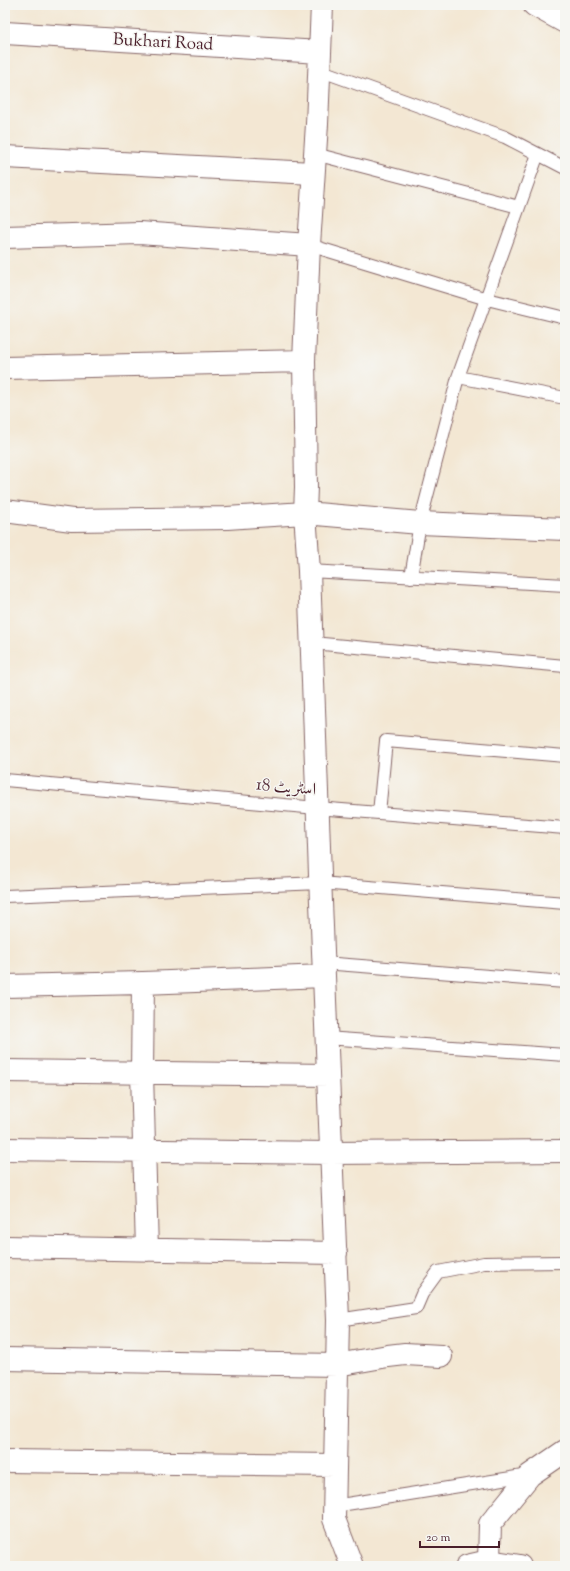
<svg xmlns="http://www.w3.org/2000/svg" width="570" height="1571" viewBox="0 0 570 1571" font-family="'Sorts Mill Goudy',Amiri,serif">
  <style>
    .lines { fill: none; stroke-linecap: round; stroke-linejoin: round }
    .lane-casing { stroke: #856566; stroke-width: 14 }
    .street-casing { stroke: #856566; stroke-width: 24 }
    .secondary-casing { stroke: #856566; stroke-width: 24 }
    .lane { stroke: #fff; stroke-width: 12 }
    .street { stroke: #fff; stroke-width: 22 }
    .secondary { stroke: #fff; stroke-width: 22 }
    .labels { text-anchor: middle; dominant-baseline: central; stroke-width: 3; stroke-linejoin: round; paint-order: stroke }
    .street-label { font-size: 17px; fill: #4a1f2b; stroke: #f6f6f2 }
  </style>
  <rect width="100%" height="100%" fill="#f6f6f2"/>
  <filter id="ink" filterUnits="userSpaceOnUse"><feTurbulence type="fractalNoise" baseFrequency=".025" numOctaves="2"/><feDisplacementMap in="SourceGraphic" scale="8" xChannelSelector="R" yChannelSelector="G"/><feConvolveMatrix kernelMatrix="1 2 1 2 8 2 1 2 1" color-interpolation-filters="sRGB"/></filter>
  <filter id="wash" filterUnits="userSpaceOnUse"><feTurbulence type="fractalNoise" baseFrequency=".012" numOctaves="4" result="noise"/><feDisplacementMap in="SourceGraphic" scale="16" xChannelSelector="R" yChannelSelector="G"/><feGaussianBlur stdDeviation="0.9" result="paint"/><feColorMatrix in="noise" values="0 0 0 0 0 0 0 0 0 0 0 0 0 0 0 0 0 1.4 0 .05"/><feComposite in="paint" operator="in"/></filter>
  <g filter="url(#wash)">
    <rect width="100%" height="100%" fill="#f3e7d3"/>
  </g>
  <g filter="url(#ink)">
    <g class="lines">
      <defs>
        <path id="lane" d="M319,70L505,137L565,168
          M315,154L519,207
          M309,245L487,299L565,318
          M458,377L565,398
          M309,571L565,585
          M411,577L420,523L458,377L538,154
          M312,643L565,666
          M5,780L317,808L565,828
          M379,813L386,741L565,756
          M5,896L320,883L565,903
          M323,963L565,982
          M326,1038L565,1055
          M338,1320L416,1308L422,1294L438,1272L484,1263L565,1262
          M334,1506L529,1475"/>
        <path id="street" d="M322,5L317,124L309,245L304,361L306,487L305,513L309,571L321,902L338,1320L334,1519L352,1566
          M534,5L565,22
          M5,33L320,52
          M5,157L313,173
          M5,237L139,233L309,245
          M5,368L304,361
          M5,511L72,520L227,518L305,513L420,523L565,529
          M143,983L142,1073L147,1250
          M5,986L143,983L324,976
          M5,1071L328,1075
          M5,1149L331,1153L565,1151
          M5,1247L336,1253
          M5,1359L337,1365L388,1356L405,1354L441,1356
          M5,1461L335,1465
          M489,1561L490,1524L530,1475L565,1451"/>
        <path id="secondary" d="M467,1566L489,1561L520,1566"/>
      </defs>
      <!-- lane casing -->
      <use href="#lane" class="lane-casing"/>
      <!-- street casing -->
      <use href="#street" class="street-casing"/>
      <!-- secondary casing -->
      <use href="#secondary" class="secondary-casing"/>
      <!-- lane -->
      <use href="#lane" class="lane"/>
      <!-- street -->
      <use href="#street" class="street"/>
      <!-- secondary -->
      <use href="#secondary" class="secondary"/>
    </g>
  </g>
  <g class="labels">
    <!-- street labels -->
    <g class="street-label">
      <text transform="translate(163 43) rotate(3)">Bukhari Road</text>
      <text transform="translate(286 788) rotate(5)">اسٹریٹ 18</text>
    </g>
  </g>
  <!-- margin -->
  <rect width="570" height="1571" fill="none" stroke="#f6f6f2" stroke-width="20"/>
  <!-- scale -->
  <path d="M420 1541v6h79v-6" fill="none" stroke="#4a1f2b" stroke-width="2"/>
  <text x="426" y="1541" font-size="12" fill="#4a1f2b" stroke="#f6f6f2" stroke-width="3" paint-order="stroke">20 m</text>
</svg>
